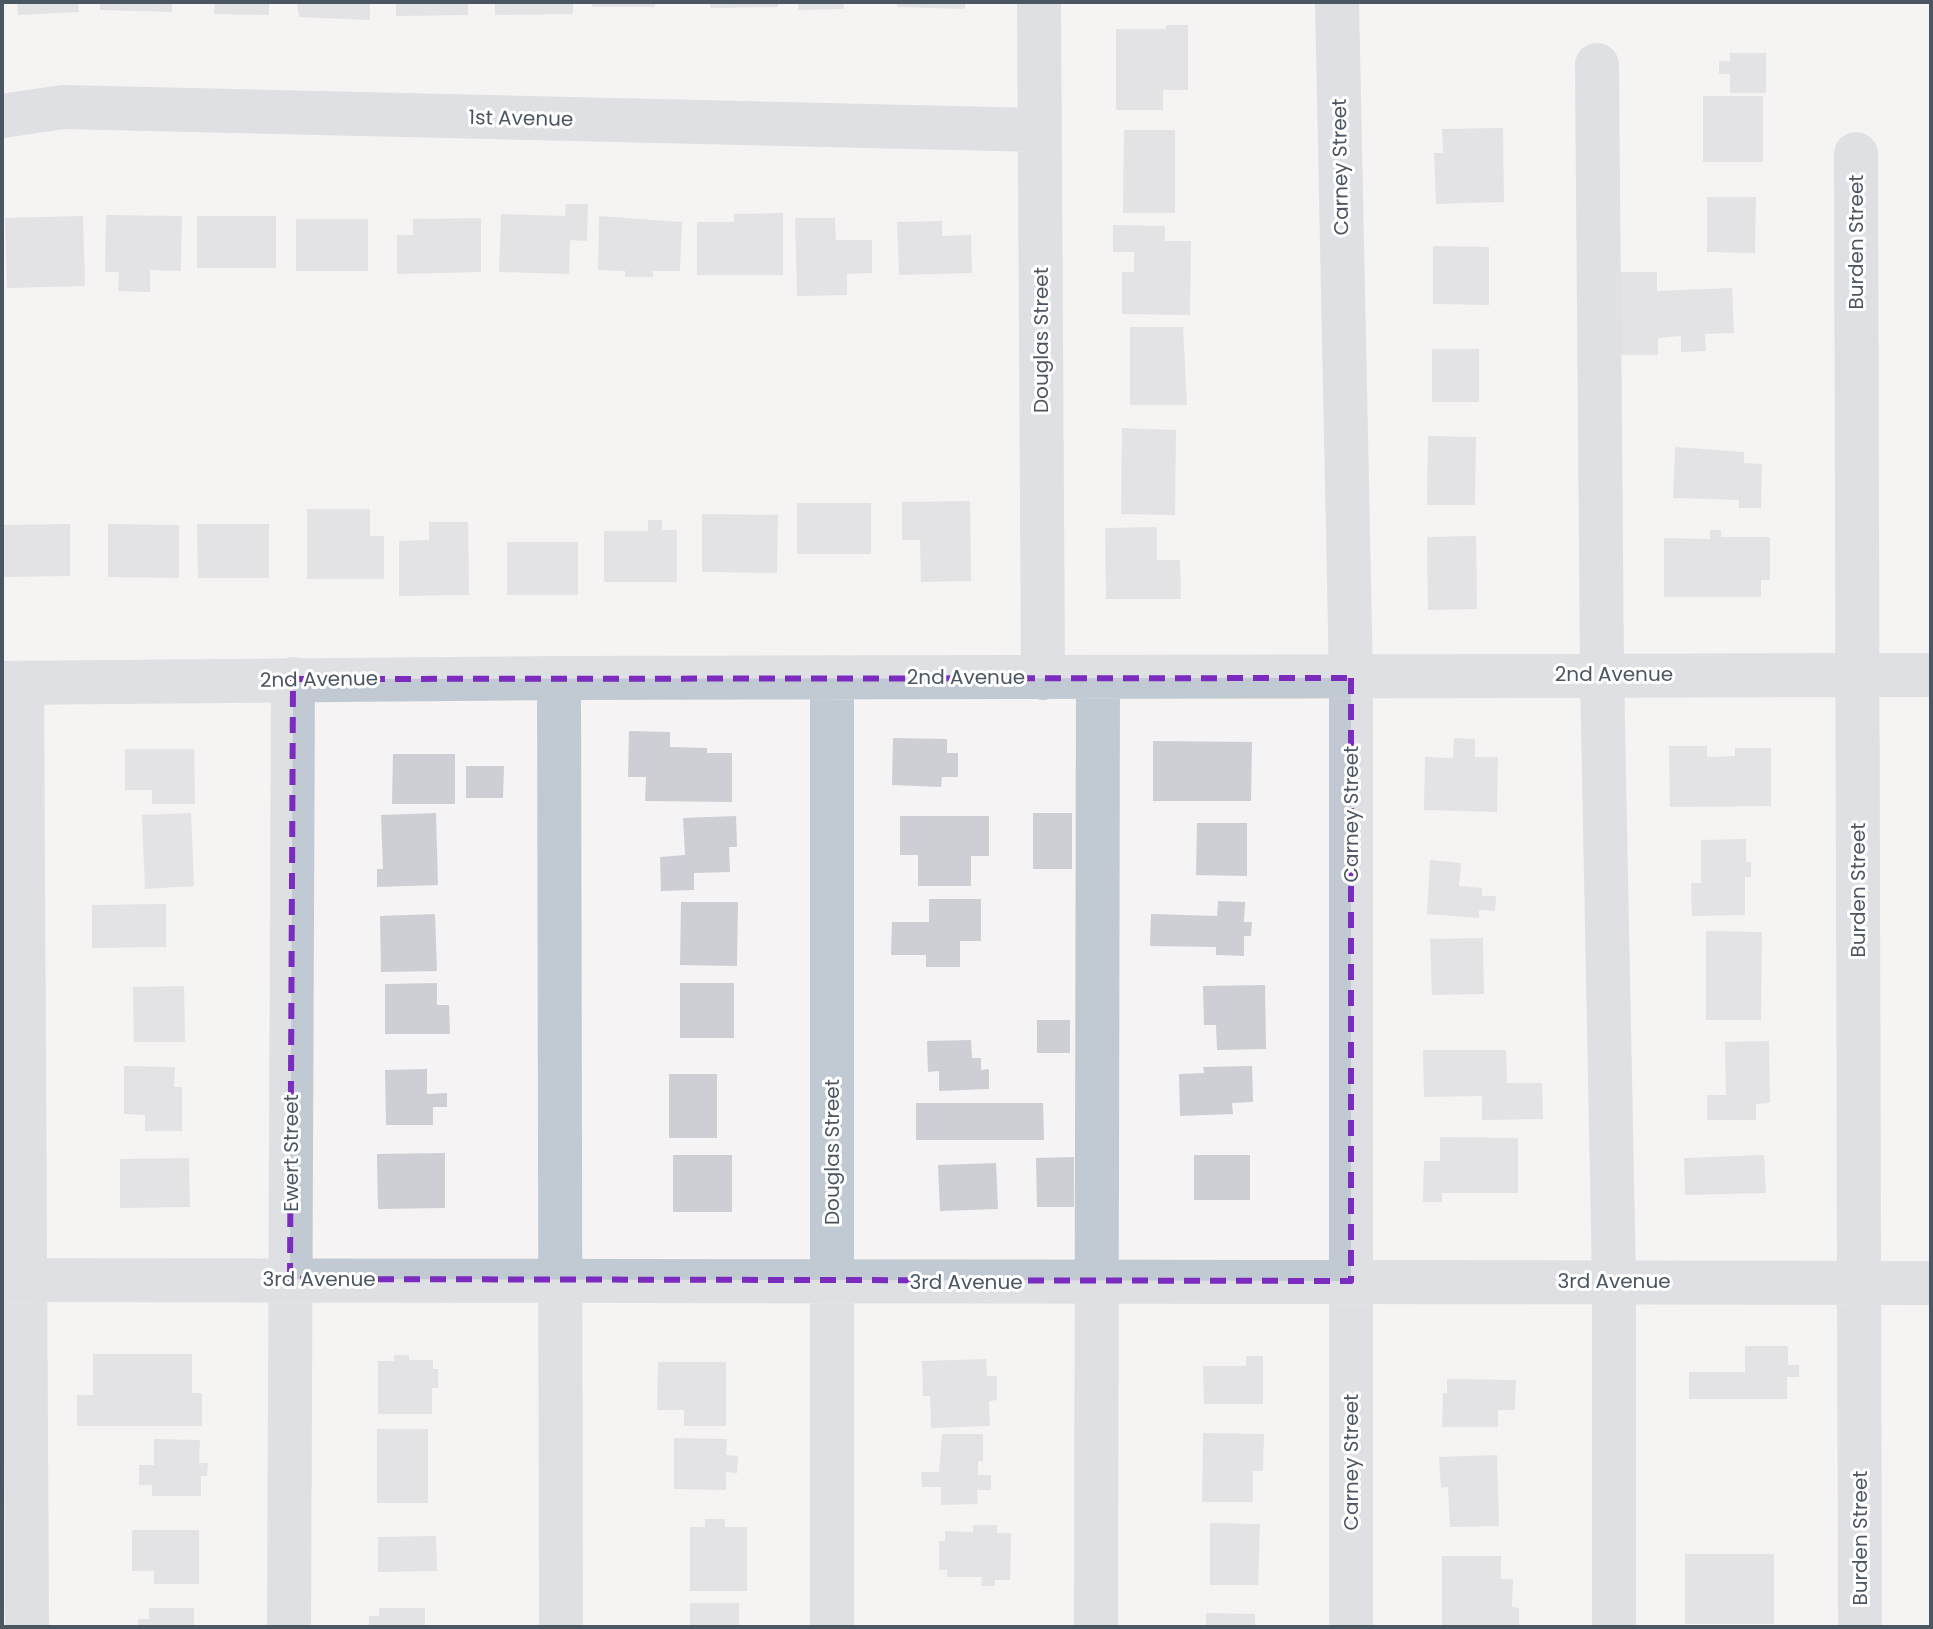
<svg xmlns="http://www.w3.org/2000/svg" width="1933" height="1629" viewBox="0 0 1933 1629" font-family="Poppins,sans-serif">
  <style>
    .building { fill: #cdcfd5 }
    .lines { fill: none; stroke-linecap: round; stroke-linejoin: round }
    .minor { stroke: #c1cad2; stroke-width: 44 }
    .marked { fill: none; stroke: #7b2cbf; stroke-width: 6; stroke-dasharray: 16 10; stroke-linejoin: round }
    .labels { text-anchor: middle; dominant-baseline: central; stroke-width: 6; stroke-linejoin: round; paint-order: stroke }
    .street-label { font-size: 20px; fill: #4a5661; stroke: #fff }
  </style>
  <rect width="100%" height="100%" fill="#f5f3f3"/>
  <!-- building -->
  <path class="building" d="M17,2H78L79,12L18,15Z
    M100,2H172V12L100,10Z
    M215,2H269V15L214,14Z
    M297,2H370V20L299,17Z
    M396,2H468V15L396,16Z
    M495,2H573V14L495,15Z
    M592,2H655V7H592Z
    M710,2H778V7L710,8Z
    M798,2H843L844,9L798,10Z
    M897,2H965V9L897,7Z
    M1166,25H1188V90H1163V110H1116V29H1166Z
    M1730,53H1766V93H1730V74H1719V61H1730Z
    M1703,96H1763V162H1703Z
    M1503,128L1504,202L1436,204L1434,153H1443L1442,129Z
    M1124,130H1175V213H1123Z
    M1707,197H1756L1755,253L1707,252Z
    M566,204H588L587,241L570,240L569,274L499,272L501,214L565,216Z
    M783,213V275H697V222H734V214Z
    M106,215L182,216L181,271L150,270V292L118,291L119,272H105Z
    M83,216L85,286L7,288L5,218Z
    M197,216H276V268H197Z
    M599,216L682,222L680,271H653V277H625V271L598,270Z
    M481,218V272L397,274V235H413V219Z
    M795,218H835L836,240H872V273L847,274V295L797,296Z
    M296,219H368V271H296Z
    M942,221V236L971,235L972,273L899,275L897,222Z
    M1113,225L1165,226V241H1191L1190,315L1122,314V272H1134V252H1113Z
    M1433,246L1489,247V305L1433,304Z
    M1613,272H1657V291L1732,288L1734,333L1705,334L1706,351L1681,352V336L1658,338V355H1614Z
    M1130,327H1183L1187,405H1130Z
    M1432,349H1479V402H1432Z
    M1122,428L1176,430L1175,515L1121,514Z
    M1428,436L1476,437L1475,505H1427Z
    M1675,447L1744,452V463L1762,464L1761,508H1739V500L1673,498Z
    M970,501L971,581L921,582L920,540H902V502Z
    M797,503H871V554H797Z
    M307,509H370V536H384V579H307Z
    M702,514L778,515L777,573L702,572Z
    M648,520H662V530H677V582H604V531H648Z
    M429,522H468L469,595L399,596V541L429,540Z
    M70,524V576L2,577V525Z
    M108,524L179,525V578L108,577Z
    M197,524H269V578H198Z
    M1157,527V560H1180L1181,599H1106L1105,528Z
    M1710,530H1721V537H1770V580H1761V597H1664V538L1710,539Z
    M1476,536L1477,609L1428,610L1427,537Z
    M507,542H578V595H507Z
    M629,731L670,732V747L707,748V753H732V802L645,801L646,777H628Z
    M893,738L947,739V753H958V777H942L941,787L892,785Z
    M1454,738L1475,739V757H1498L1497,812L1424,810L1425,757L1453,758Z
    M1153,741L1252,742L1251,801H1153Z
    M1669,746H1707V757L1735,756V748H1771V806L1670,807Z
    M125,749H194L195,804H152V790H125Z
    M393,754H455V804H392Z
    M466,766H504L503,798H466Z
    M191,813L194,886L145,889L142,815Z
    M436,813L438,885L377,887V869H383L381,815Z
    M1033,813H1072V869H1033Z
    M736,816L737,847H729L730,872L694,873V890L661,891L660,857L685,855L683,818Z
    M900,816H989V856H971V886H918V855H900Z
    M1197,823H1247V876L1196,875Z
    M1746,839V862H1751V877H1745V915L1692,916L1691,883H1701V840Z
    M1430,860L1461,863L1459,886L1482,888V896H1496L1495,911L1479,910V918L1427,914Z
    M929,899H981V941H960V967H926V955H891L892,922H929Z
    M1218,901L1245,902L1244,922H1252L1251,936H1244V956L1216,955V947L1150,946L1151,914L1217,916Z
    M681,902H738L737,966L680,965Z
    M166,904V947L92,948V905Z
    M435,914L437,971L381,972L380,916Z
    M1706,931L1762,932L1761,1020H1706Z
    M1483,938L1484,994L1432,995L1430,939Z
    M437,983V1005H449L450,1034H385V984Z
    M680,983H734V1038H680Z
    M1265,985L1266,1049L1217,1050L1216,1025H1204L1203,986Z
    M184,986L185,1042H134L133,987Z
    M1037,1020H1070V1053H1037Z
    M971,1040L972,1058H981V1070L989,1069V1089L939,1091V1071L928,1072L927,1041Z
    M1769,1041L1770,1103L1756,1104V1120H1707V1095H1726L1725,1042Z
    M1423,1050H1506L1507,1083H1542L1543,1119L1482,1120V1096L1424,1097Z
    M124,1066L175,1067L174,1087H182V1131H145V1115L124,1114Z
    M1252,1066L1253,1102L1232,1103L1233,1114L1180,1116L1179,1074L1204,1073L1203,1067Z
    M427,1069V1094L447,1093V1107H433V1125H386L385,1070Z
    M669,1074H717V1138H669Z
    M916,1103H1043L1044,1140H916Z
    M1440,1137L1518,1138V1193H1442V1202H1423L1424,1161H1440Z
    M445,1153V1208L378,1209L377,1154Z
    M673,1155H732V1212H673Z
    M1194,1155H1250V1200H1194Z
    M1764,1155L1766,1193L1685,1195L1684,1158Z
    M1074,1157V1207H1037L1036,1158Z
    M189,1158L190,1207L120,1208V1159Z
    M996,1163L998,1209L940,1211L938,1165Z
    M1745,1346H1788V1365H1799V1377H1787V1399H1689V1372H1745Z
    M93,1354H192V1393H202V1426H77V1395H93Z
    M394,1355H409V1360H433V1369H438V1388H432V1414H378V1361H394Z
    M1246,1356H1263V1404H1204L1203,1366H1246Z
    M986,1359L987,1376H997V1400L989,1401L990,1426L931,1428L930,1396H923L922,1361Z
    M658,1362H726V1426H684V1410H657Z
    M1447,1379L1516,1380L1515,1410H1498V1427H1442L1443,1393H1447Z
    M377,1429H428V1503H377Z
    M1203,1433L1264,1434L1263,1471H1253V1502H1202Z
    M942,1434H983V1461H978V1475H991V1490H977L978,1504L941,1505V1487H922L921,1472H939Z
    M674,1438L727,1439L726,1455L738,1456L737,1473L726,1472V1490L674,1489Z
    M154,1439L200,1440L199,1463H208L207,1476H201V1496H152V1485H139V1465H154Z
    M1497,1455L1499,1526L1450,1527L1448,1487L1441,1488L1439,1457Z
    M705,1519H725V1527H747V1591H690V1527H705Z
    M1210,1523L1260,1524L1258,1585H1210Z
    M973,1525H997V1533H1011L1010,1580H995V1586H981L982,1577H947V1570H939V1541H945V1531L973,1532Z
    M132,1530H199V1584H154V1571H132Z
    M436,1536L437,1571L378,1572V1537Z
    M1685,1554H1774V1624H1685Z
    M1442,1556H1501V1579H1513L1512,1607L1519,1608V1627H1442Z
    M690,1603H739V1627H690Z
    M149,1608H194V1627H138V1619H149Z
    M379,1608H425V1627H369V1616H379Z
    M1206,1613L1255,1614V1627H1206Z"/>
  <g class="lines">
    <!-- minor -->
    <path class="minor" d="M1039,2L1043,678
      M1337,2L1351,678V1627
      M1597,65L1602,674L1614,1281V1627
      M2,116L63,107L1040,130
      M1856,154L1860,1627
      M832,677V1627
      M559,678L561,1627
      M2,683L559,678L1931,675
      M22,683L27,1627
      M2,1280L1931,1283
      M289,1627L293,679
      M1096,1627L1098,678"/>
  </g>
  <!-- marked area -->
  <path d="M0 0H1933V1629H0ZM1351,678V1281L290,1279L293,679Z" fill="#f5f3f3" fill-opacity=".55" fill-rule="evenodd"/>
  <path class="marked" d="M1351,678V1281L290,1279L293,679Z"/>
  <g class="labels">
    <!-- street labels -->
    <g class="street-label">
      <text transform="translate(521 118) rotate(1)">1st Avenue</text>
      <text transform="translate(1340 167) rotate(-91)">Carney Street</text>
      <text transform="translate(1856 242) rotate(-90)">Burden Street</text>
      <text transform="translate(1041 340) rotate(-90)">Douglas Street</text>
      <text x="1614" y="674">2nd Avenue</text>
      <text x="966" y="677">2nd Avenue</text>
      <text transform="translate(319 679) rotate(-1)">2nd Avenue</text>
      <text transform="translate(1351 814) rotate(-90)">Carney Street</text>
      <text transform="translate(1858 890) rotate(-90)">Burden Street</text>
      <text transform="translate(832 1152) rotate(-90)">Douglas Street</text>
      <text transform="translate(291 1153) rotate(-90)">Ewert Street</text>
      <text x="319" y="1279">3rd Avenue</text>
      <text x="1614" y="1281">3rd Avenue</text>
      <text x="966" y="1282">3rd Avenue</text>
      <text transform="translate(1351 1462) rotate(-90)">Carney Street</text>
      <text transform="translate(1860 1538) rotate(-90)">Burden Street</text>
    </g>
  </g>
  <!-- border -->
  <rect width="1933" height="1629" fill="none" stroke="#4a5661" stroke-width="8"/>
</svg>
